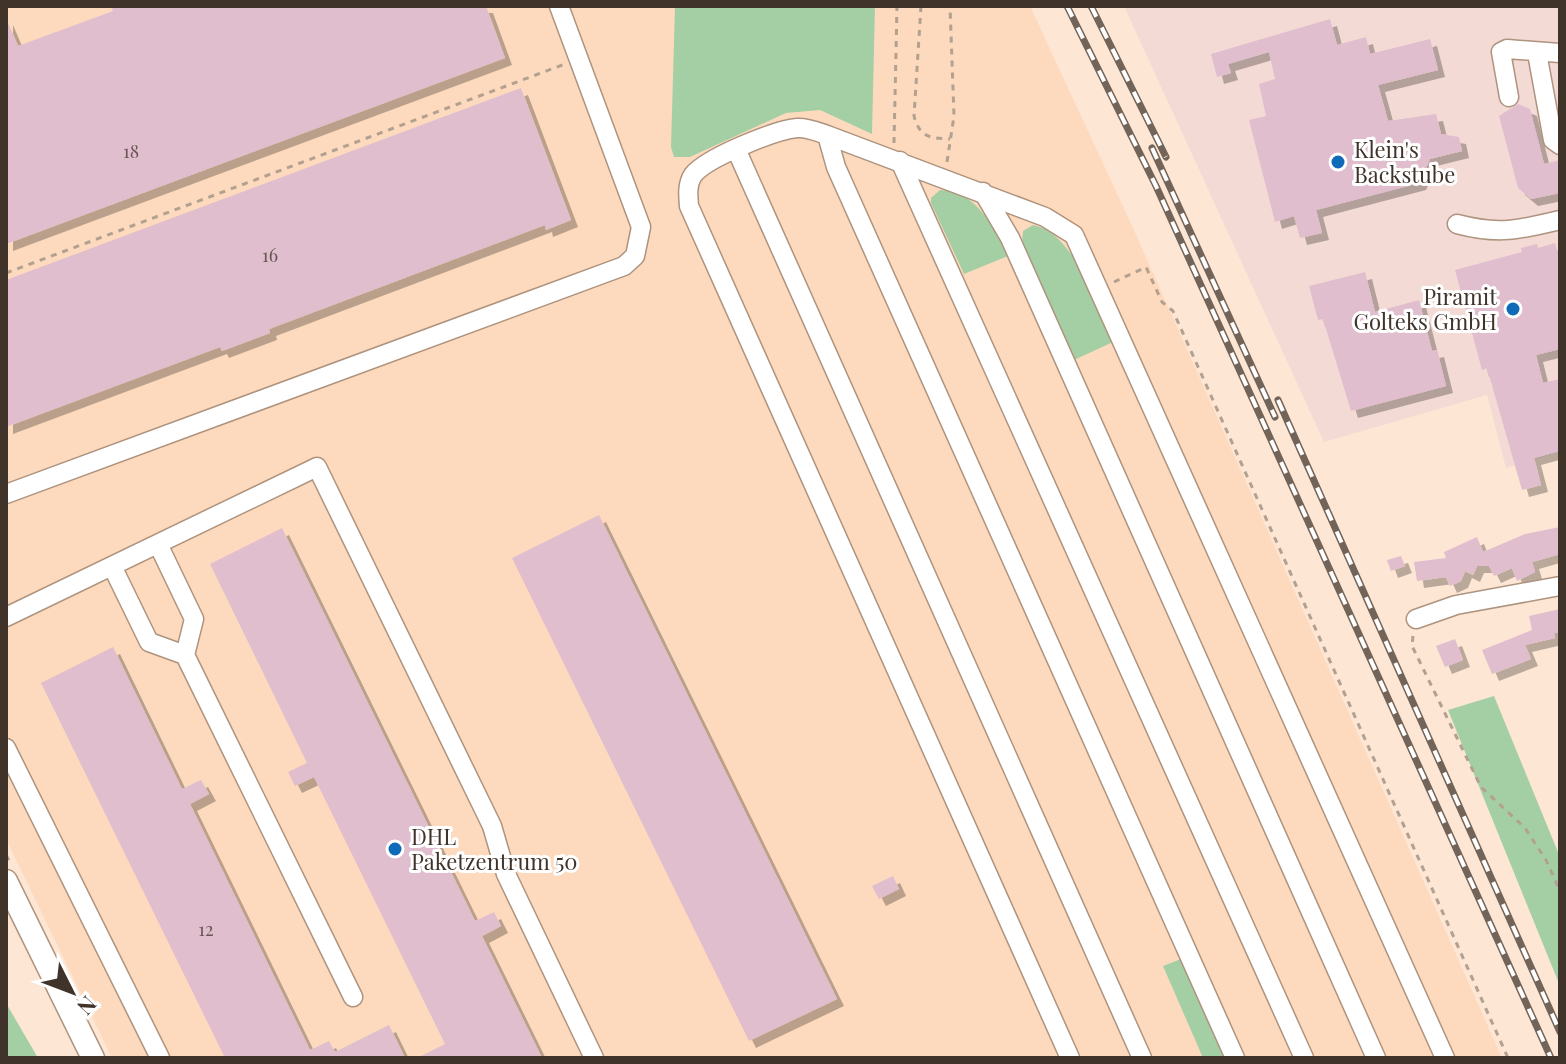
<svg xmlns="http://www.w3.org/2000/svg" width="1566" height="1064" viewBox="0 0 1566 1064" font-family="'Playfair Display',serif">
  <style>
    .commercial { fill: #f4dad4 }
    .built { fill: #fddabd }
    .green { fill: #a4cfa5 }
    .building { fill: #e0bece; filter: url(#shadow) }
    .lines { fill: none; stroke-linecap: round; stroke-linejoin: round }
    .minor-casing { stroke: #ae937e; stroke-width: 21 }
    .major-casing { stroke: #ae937e; stroke-width: 25 }
    .path { stroke: #b2a091; stroke-width: 3; stroke-dasharray: 6 6; stroke-linecap: butt }
    .minor { stroke: #fff; stroke-width: 18 }
    .major { stroke: #fff; stroke-width: 22 }
    .rail-casing { stroke: #736459; stroke-width: 7 }
    .rail { stroke: #fff; stroke-width: 4; stroke-dasharray: 12; stroke-linecap: butt }
    .poi-dot { fill: #0f6ab7; stroke: #fff; stroke-width: 3 }
    .labels { text-anchor: middle; dominant-baseline: central; stroke-width: 6; stroke-linejoin: round; paint-order: stroke }
    .number-label { font-size: 18px; fill: #675653 }
    .poi-label { font-size: 22px; fill: #3f332a; stroke: #fff; text-anchor: start }
  </style>
  <defs>
    <filter id="shadow"><feDropShadow dx="7" dy="7" stdDeviation="0" flood-color="#0004"/></filter>
  </defs>
  <rect width="100%" height="100%" fill="#fde6d3"/>
  <!-- commercial -->
  <path class="commercial" d="M1124,6H1560V452L1506,468L1487,395L1324,442Z"/>
  <!-- built -->
  <path class="built" d="M6,6H1030L1133,228L1502,1058H112L6,839Z"/>
  <!-- green -->
  <path class="green" d="M675,6H875L872,134L820,110L786,113L690,157H674L671,147Z
    M940,190C976,190 994,228 1008,256L964,274L931,203V198Z
    M1033,225C1074,232 1098,308 1113,342L1074,360L1022,243L1023,231Z
    M1494,696L1560,857V986L1448,710Z
    M1181,959L1225,1058H1203L1163,966Z
    M6,1003L38,1058H6Z"/>
  <!-- building -->
  <path class="building" d="M111,6H486L505,58L6,244V18L18,46L113,11Z
    M1330,19L1337,45L1366,37L1370,54L1430,39L1438,70L1378,85L1388,121L1436,114L1441,134L1459,137L1462,151L1430,159L1419,183L1316,210L1322,233L1300,238L1294,216L1275,222L1249,120L1266,116L1259,84L1275,79L1269,52L1228,64L1231,73L1217,77L1211,54Z
    M521,88L571,220L546,230L545,225L269,329L270,333L222,351L220,347L6,427V280Z
    M1518,104L1530,109L1544,164L1560,160V193L1531,199L1518,188L1499,116Z
    M1555,243L1560,262V349L1536,355L1543,383L1560,379V451L1534,458L1541,485L1522,490L1487,368L1482,370L1455,270L1522,252L1521,248L1537,244L1538,248Z
    M1365,272L1375,312L1419,300L1432,351L1437,350L1446,386L1351,411L1323,319L1318,320L1309,286Z
    M599,515L837,999L749,1041L512,558Z
    M1560,527V554L1532,562L1535,572L1517,581L1512,568L1494,576L1489,566H1477L1473,575L1465,571L1461,581L1450,586L1446,577L1417,581L1414,562L1446,558L1444,552L1477,537L1483,552L1525,534Z
    M282,528L475,921L494,912L501,926L482,936L542,1058H417L445,1044L314,777L295,786L288,772L307,763L210,564Z
    M1401,556L1405,566L1391,571L1387,560Z
    M1560,609V632L1554,633L1555,638L1525,645L1531,659L1492,674L1482,650L1532,630L1529,616Z
    M1455,639L1463,660L1445,667L1436,646Z
    M113,647L182,789L201,780L209,794L190,804L310,1050L329,1041L335,1052L389,1025L405,1058H225L41,683Z
    M893,876L899,889L879,899L872,886Z"/>
  <g class="lines">
    <defs>
      <path id="minor" d="M1537,53L1553,140L1560,145
        M1509,97L1501,52L1507,49L1560,53
        M827,135L836,167L1235,1058
        M736,149L1142,1058
        M900,161L1304,1058
        M983,192L1010,238L1376,1058
        M1457,224C1498,235 1519,230 1560,220
        M6,494L624,266L635,256L641,227L559,6
        M158,544L194,619L185,655L353,997
        M112,566L149,642L185,655
        M6,617L317,467L492,826L506,874L594,1058
        M1416,619L1456,605L1560,586
        M6,748L160,1058
        M1070,1058L689,206C688,195 687,184 693,175C706,158 775,130 797,128C807,127 818,132 827,135L1045,217L1074,235L1445,1058"/>
      <path id="major" d="M6,881L93,1058"/>
    </defs>
    <!-- minor casing -->
    <use href="#minor" class="minor-casing"/>
    <!-- major casing -->
    <use href="#major" class="major-casing"/>
    <!-- path -->
    <path class="path" d="M921,6L914,116C920,138 930,138 950,139
      M894,143L897,6
      M947,162L954,116L950,6
      M6,273L565,64
      M1114,282L1146,267L1162,302L1173,311L1508,1058
      M1413,636L1412,646L1481,787L1525,828L1546,860L1560,891
      M6,855L11,864"/>
    <!-- minor -->
    <use href="#minor" class="minor"/>
    <!-- major -->
    <use href="#major" class="major"/>
    <defs>
      <path id="rail" d="M1067,6L1156,186L1551,1058
        M1091,6L1166,157
        M1152,148L1275,417
        M1278,400L1560,1032"/>
    </defs>
    <!-- rail casing -->
    <use href="#rail" class="rail-casing"/>
    <!-- rail -->
    <use href="#rail" class="rail"/>
  </g>
  <!-- markers -->
  <g class="poi-dot">
    <circle cx="1338" cy="162" r="8"/>
    <circle cx="1513" cy="309" r="8"/>
    <circle cx="395" cy="849" r="8"/>
  </g>
  <g class="labels">
    <!-- number labels -->
    <g class="number-label">
      <text x="131" y="151">18</text>
      <text x="270" y="255">16</text>
      <text x="206" y="929">12</text>
    </g>
    <!-- poi labels -->
    <g class="poi-label">
      <text x="1354" y="149">Klein's<tspan x="1354" dy="25">Backstube</tspan></text>
      <text x="1497" y="296" text-anchor="end">Piramit<tspan x="1497" dy="25">Golteks GmbH</tspan></text>
      <text x="411" y="836">DHL<tspan x="411" dy="25">Paketzentrum 50</tspan></text>
    </g>
  </g>
  <!-- border -->
  <rect width="1566" height="1064" fill="none" stroke="#3f332a" stroke-width="16"/>
  <!-- north arrow -->
  <g transform="translate(72 992) rotate(132)" stroke="#ffffff" stroke-width="6" paint-order="stroke">
  <path d="M0-6L14 30L0 20L-14 30Z" fill="#3f332a"/>
  <text y="-12" font-size="22" font-weight="bold" text-anchor="middle" fill="#3f332a">N</text>
  </g>
</svg>
